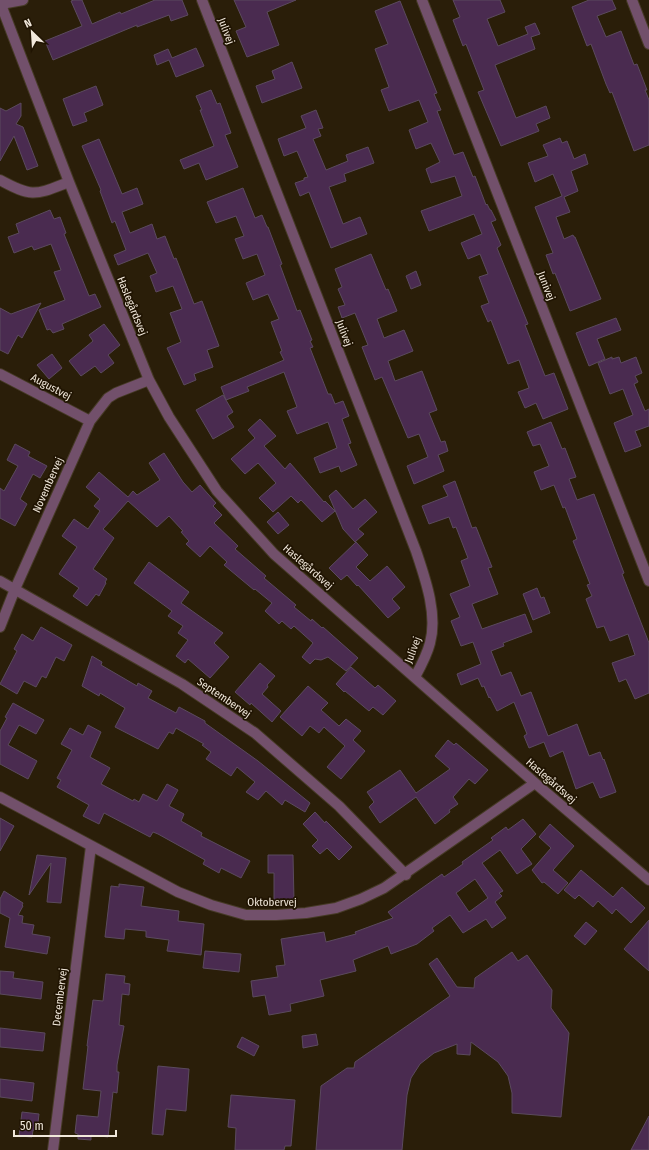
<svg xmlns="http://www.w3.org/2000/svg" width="649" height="1150" viewBox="0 0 649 1150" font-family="'Fira Sans Condensed',sans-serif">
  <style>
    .building { fill: #4a2b50; stroke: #5b4a5e; fill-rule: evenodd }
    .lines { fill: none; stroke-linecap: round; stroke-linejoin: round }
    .street-casing { stroke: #463a26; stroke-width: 12 }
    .street { stroke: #72506b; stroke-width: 10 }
    .labels { text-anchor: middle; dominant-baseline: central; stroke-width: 3.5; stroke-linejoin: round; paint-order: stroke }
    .street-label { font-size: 11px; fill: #f1e8db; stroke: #201402 }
  </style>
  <rect width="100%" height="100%" fill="#2a1e09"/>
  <!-- building -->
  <path class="building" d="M74,0H82L92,24L120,12L121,14L155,0H182L188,15L171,21L169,15L137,27V25L53,60L45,41L82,26L71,1Z
    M234,0H296L267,12L279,45L247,57L236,31L246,27Z
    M453,0H500L505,12L487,19L498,46L528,34L525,27L535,23L540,34L531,37L535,49L495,65L516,118L546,106L550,118L536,124L539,131L501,146L478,92L484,90L466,44L463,46L453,20L460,17Z
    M589,0H612L616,9L597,16L606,37L621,31L634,65L637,64L647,90H645L649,100V145L634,151L612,92L610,93L606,84L591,44L587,46L572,7Z
    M400,1L437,93L434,94L441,110L437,111L454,155L463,152L473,177L475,176L486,205L487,204L490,210H491L496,220L491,222L501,245L497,248L528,324L525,325L545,376L554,373L568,409L543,419L536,403L525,408L518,392L529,388L519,360L508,364L491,320L488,322L481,306L489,303L479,277L488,274L480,254L468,259L461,243L482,234L474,214L429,231L421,211L462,196L455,176L431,183L426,169L440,162L431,143L416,149L409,130L428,122L419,100L389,111L381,90L389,87L375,49L388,44L375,11Z
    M196,48L204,66L176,77L169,60L157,65L154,55L168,49L172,58Z
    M292,62L302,88L262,103L256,86L275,79L272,71Z
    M96,86L103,105L84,113L87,121L73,126L63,99Z
    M211,90L217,104L220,103L231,133L225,135L238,167L206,180L199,163L184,169L180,160L214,146L200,110H202L196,96Z
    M21,103V116L16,124L23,127L38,166L27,170L14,136L0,161V108L6,111Z
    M316,110L323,128L318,129L321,136L313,139L326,170L348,161L346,155L368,147L374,163L344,174L346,181L329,187L343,224L360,217L367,234L331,248L309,192L300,196L295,183L304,180V178L308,177L297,151L284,156L278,139L306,128L301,116Z
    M560,138L562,143L567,141L574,159L585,154L588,164L571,171L578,191L564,197L570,212L556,217L564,239L573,235L574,237H575L601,299L570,311L555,273L553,274L546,255L553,253L535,207L562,196L553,174L535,182L528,163L548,156L543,145Z
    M99,139L122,194L137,188L143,204L122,212L130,233L152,224L157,239L165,236L174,259L176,258L194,304L202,301L219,346L207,350L213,367L194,374L196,380L184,385L167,348L181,342L170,313L182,309L173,286L156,292L150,276L157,273L148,253L118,265L114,255L126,250L115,221L112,223L100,191L101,190L82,146Z
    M243,188L255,218L262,215L267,227H268L282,264L280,265L297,311L300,310L312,340L310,341L313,347L310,348L328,394H331L335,404L343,401L349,416L342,419L351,443L348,444L357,465L341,472L339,466L320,473L314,458L337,448L328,422L297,434L287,411L297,407L284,372L247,387L249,391L226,400L221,387L284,360L280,352L282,351L271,322L279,319L268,294L253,300L246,283L265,275L257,254L243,259L235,239L244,236L236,216L216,223L207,202Z
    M50,210L54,219L60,217L66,233L64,234L89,296L95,294L101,307L62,324L64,329L53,333L50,329L47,330L39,310L65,300L54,272L61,270L51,244L34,250L32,246L14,253L8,237L19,233L16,224Z
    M371,254L386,290L388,289L397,311L377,319L384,338L404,330L413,351L388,361L395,381L422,371L437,410L429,413L441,442L445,441L448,451L438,455L444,471L414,484L407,466L428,457L419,434L408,438L382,377L375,380L362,347L368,345L355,313L342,318L338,307L345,305L338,289L342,287L335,269Z
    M416,271L421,285L411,289L406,276Z
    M41,303L22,338L18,335L8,354L0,350V308L11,314Z
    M616,318L621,330L597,339L605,359L589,366L576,333Z
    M104,324L120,345L108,355L114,363L101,373L95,366L81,376L69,361L93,341L89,335Z
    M52,354L62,368L49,379L37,365Z
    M612,357V359L619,357L621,363L636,357L642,373L635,376L638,382L634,384L645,411L649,409V426L635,431L641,446L625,452L614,423L633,415L623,389L610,394L598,363Z
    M223,395L233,412L227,416L234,427L213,439L196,410Z
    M260,419L276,436L264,446L285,469L290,463L324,502L325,501L335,511L322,522L301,500L298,503L291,496L273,512L259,498L276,483L258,463L245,474L231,459L255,438L248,430Z
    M551,422L562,449L565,448L576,477L569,479L577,500L594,494L624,573L622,574L649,643V693L635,699L626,679L619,682L612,663L635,655L628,634L610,641L604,626L597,628L586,599L592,596L587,585L590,584L573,541L577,539L565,507L563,508L554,485L541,490L534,472L549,466L540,444L533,446L527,432Z
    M15,444L30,452L28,456L47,466L40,478L33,474L20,499L27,504L15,526L0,518V488L4,491L18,466L7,460Z
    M164,453L183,482L192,492L200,485L216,503L213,506L222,515L214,523L238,546L235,549L266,576L264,578L296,605L294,607L311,621L312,619L322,628L323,627L358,658L346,671L328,657L321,660L315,659L310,664L302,657L313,643L294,626L291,629L282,621L279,624L265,611L272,603L255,589L254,590L224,565L227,562L210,546L200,557L186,544L189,541L181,532L183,531L169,516L157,527L128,501L103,529L114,538L93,569L107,579L105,582L106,583L99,596L96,594L87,606L73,596L79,588L59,574L77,547L62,536L74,519L88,529L100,511L94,506L100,499L86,487L99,472L128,497L133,491L137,495L160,480L149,463Z
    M455,481L472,528L476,527L492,567L488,568L498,594L472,604L482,629L525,614L532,632L503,643L504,646L491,651L501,676L511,672L521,696L531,692L548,736L577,724L589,756L600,752L603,760L604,759L616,792L600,798L593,782L576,789L563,751L550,757L544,742L529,748L524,736L527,734L514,702L497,711L490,697L489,698L484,686L482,687L478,678L461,685L457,674L481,664L473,642L461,646L451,621L460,617L450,594L470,586L461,561L468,558L456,527L453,528L449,517L429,524L422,506L448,496L443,486Z
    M336,490L353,509L365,499L377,512L358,529L364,534L355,542L343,529L329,496Z
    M278,512L289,525L278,534L267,522Z
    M356,542L368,555L356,567L370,581L387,566L405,587L392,599L400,608L388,618L358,585L357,586L347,575L341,580L329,568Z
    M149,562L189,592L181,603L223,633L214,643L229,657L210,678L188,659L185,663L176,656L188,640L178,633L183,626L168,616L172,611L134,583Z
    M537,588L541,598L544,597L550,613L533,620L523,594Z
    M41,627L72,645L64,661L56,657L46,678L42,676L36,687L24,681L17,694L0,684L17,651L14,649L22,634L33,641Z
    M92,656L102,662L101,665L137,686L138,683L152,691L148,698L176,713L179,707L205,721V723L258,761L310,803L305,812L285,800L282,805L266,791L258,800L246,792L255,782L237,767L231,776L206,759L211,752L202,745L204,744L176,728L173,734L169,732L158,749L115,727L125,708L100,693L99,696L82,686Z
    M260,663L275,676L267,685L268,687L262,694L281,711L272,722L251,703L250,705L235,692Z
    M351,667L375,688L378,685L396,701L383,715L373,707L369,711L345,691L344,692L336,684Z
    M308,686L328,703L321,710L339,726L346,719L361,731L353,740L365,751L341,779L327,767L345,746L324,727L319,733L310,726L302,736L280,717Z
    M13,703L44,720L36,734L19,725L8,745L37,761L28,779L0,764V731L7,718L5,717Z
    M88,725L101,732L90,757L110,768L101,784L133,801L134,799L139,802L143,794L157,801L167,784L178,790L169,806L184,814L181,821L202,833L201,836L250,861L241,878L221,868L219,873L203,864L205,860L158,834L153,832L150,837L104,813L99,824L83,816L89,805L57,787L61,780L57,778L72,750L61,744L70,728L83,735Z
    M448,740L454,745L456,743L488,770L475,784L469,779L453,797L458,804L449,810L450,812L435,824L416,797L380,823L369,807L374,802L367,792L400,770L416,793L450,769L435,756Z
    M315,812L325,823L326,821L352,847L339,860L327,848L320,854L312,846L318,840L303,824Z
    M0,818L14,826L0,851Z
    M523,819L536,834L521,849L532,864L517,874L500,850L482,863L503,891L499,893L502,896L495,902L506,918L492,928L486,919L463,933L450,915L432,928L434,931L417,944L391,954L388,946L353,960L356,971L320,980L324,996L290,1004L291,1011L269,1015L265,995L253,997L251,981L278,977L276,966L285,965L281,939L324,932L326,942L356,934L355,932L393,918L388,912L442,874L444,877L463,864L462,862L493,840L491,838L506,827L508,830ZM475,879L488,898L469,912L456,893Z
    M550,824L574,846L553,870L568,883L558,894L544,882L542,883L532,870L551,848L539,837Z
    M37,855L66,858L61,903L47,902L51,863L29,895Z
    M268,855H293L294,901L274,902V873H268Z
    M581,870L613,897L622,887L645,908L631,923L616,909L612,914L598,901L593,907L579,895L575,899L564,890Z
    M119,884L144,887L141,906L179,911L178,921L204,924L201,955L167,951L169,940L146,937V931L125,929L124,939L105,937L111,886L119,887Z
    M4,891L23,903L22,905L23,906L18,915L23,916L22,923L34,925L32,934L50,937L47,954L5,947L10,918L0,913V899Z
    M649,920V971L624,949Z
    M586,922L597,931L585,945L574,936Z
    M205,951L241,954L239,972L203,968Z
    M512,952L518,961L527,955L552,990L551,1008L569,1033L561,1117L512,1113V1093L508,1076L498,1062L471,1042L470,1055L457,1054V1044L434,1053L420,1064L411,1078L407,1095L402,1150H316L321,1086L347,1068H354L355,1062L450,996L429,964L437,958L457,987L474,988L475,978Z
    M0,971L14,972L13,978L43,982L41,999L0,994Z
    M106,974L125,976L124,983L130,984L129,995L122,994L119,1025L124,1026L117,1065V1072H119L117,1093L113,1092L108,1137L91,1135V1140L78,1139V1134L75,1133L77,1115L98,1117L101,1091L83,1089L88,1046H87L93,1000L103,1001Z
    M0,1028L45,1033L43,1051L0,1047Z
    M316,1034L318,1045L303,1048L302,1036Z
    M242,1037L259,1046L254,1056L237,1047Z
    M158,1066L189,1069L186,1111L166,1109L163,1135L152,1134Z
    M0,1079L34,1083L32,1101L0,1097Z
    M231,1095L295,1100L291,1146H285L284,1150H235L236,1128L228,1127Z
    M22,1112L39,1114L37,1131L33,1130L32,1137L19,1136Z
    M649,1116V1150H631Z"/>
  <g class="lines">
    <defs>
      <path id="street" d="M202,0L416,551C425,578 438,614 430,643C427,655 421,666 415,677
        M422,0L649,581
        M632,0L649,44
        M0,2L69,182L149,380L169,417L217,491L274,554L535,783L649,880
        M1,4L23,0
        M0,180C33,198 35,195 69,182
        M0,374L90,421
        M0,581L182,684L255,733L339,806L406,875
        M0,627L15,589L90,421L108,398L116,393L149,380
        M0,797L178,892L211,905L246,915H276L306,913L336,908L361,899L384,888L535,783
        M53,1150L91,846"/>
    </defs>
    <!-- street casing -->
    <use href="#street" class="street-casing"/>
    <!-- street -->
    <use href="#street" class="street"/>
  </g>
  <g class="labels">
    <!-- street labels -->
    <g class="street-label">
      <text transform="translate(226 31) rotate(69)">Julivej</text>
      <text transform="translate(546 286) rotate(69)">Junivej</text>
      <text transform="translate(132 306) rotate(68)">Haslegårdsvej</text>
      <text transform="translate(344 333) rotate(69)">Julivej</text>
      <text transform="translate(51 387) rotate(28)">Augustvej</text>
      <text transform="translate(48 485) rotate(-66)">Novembervej</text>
      <text transform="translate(308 567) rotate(41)">Haslegårdsvej</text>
      <text transform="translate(413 650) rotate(-69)">Julivej</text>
      <text transform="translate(224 698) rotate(34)">Septembervej</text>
      <text transform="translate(551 781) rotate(41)">Haslegårdsvej</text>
      <text x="272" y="902">Oktobervej</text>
      <text transform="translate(60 997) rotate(-83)">Decembervej</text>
    </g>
  </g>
  <!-- north arrow -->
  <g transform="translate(32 32) rotate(335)" stroke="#201402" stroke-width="3" paint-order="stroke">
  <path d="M0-3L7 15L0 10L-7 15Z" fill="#f1e8db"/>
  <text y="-6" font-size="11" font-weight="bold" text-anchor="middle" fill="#f1e8db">N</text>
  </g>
  <!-- scale -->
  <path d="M14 1130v6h102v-6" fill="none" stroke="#f1e8db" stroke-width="2"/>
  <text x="20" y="1130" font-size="12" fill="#f1e8db" stroke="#201402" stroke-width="3" paint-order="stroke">50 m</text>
</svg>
